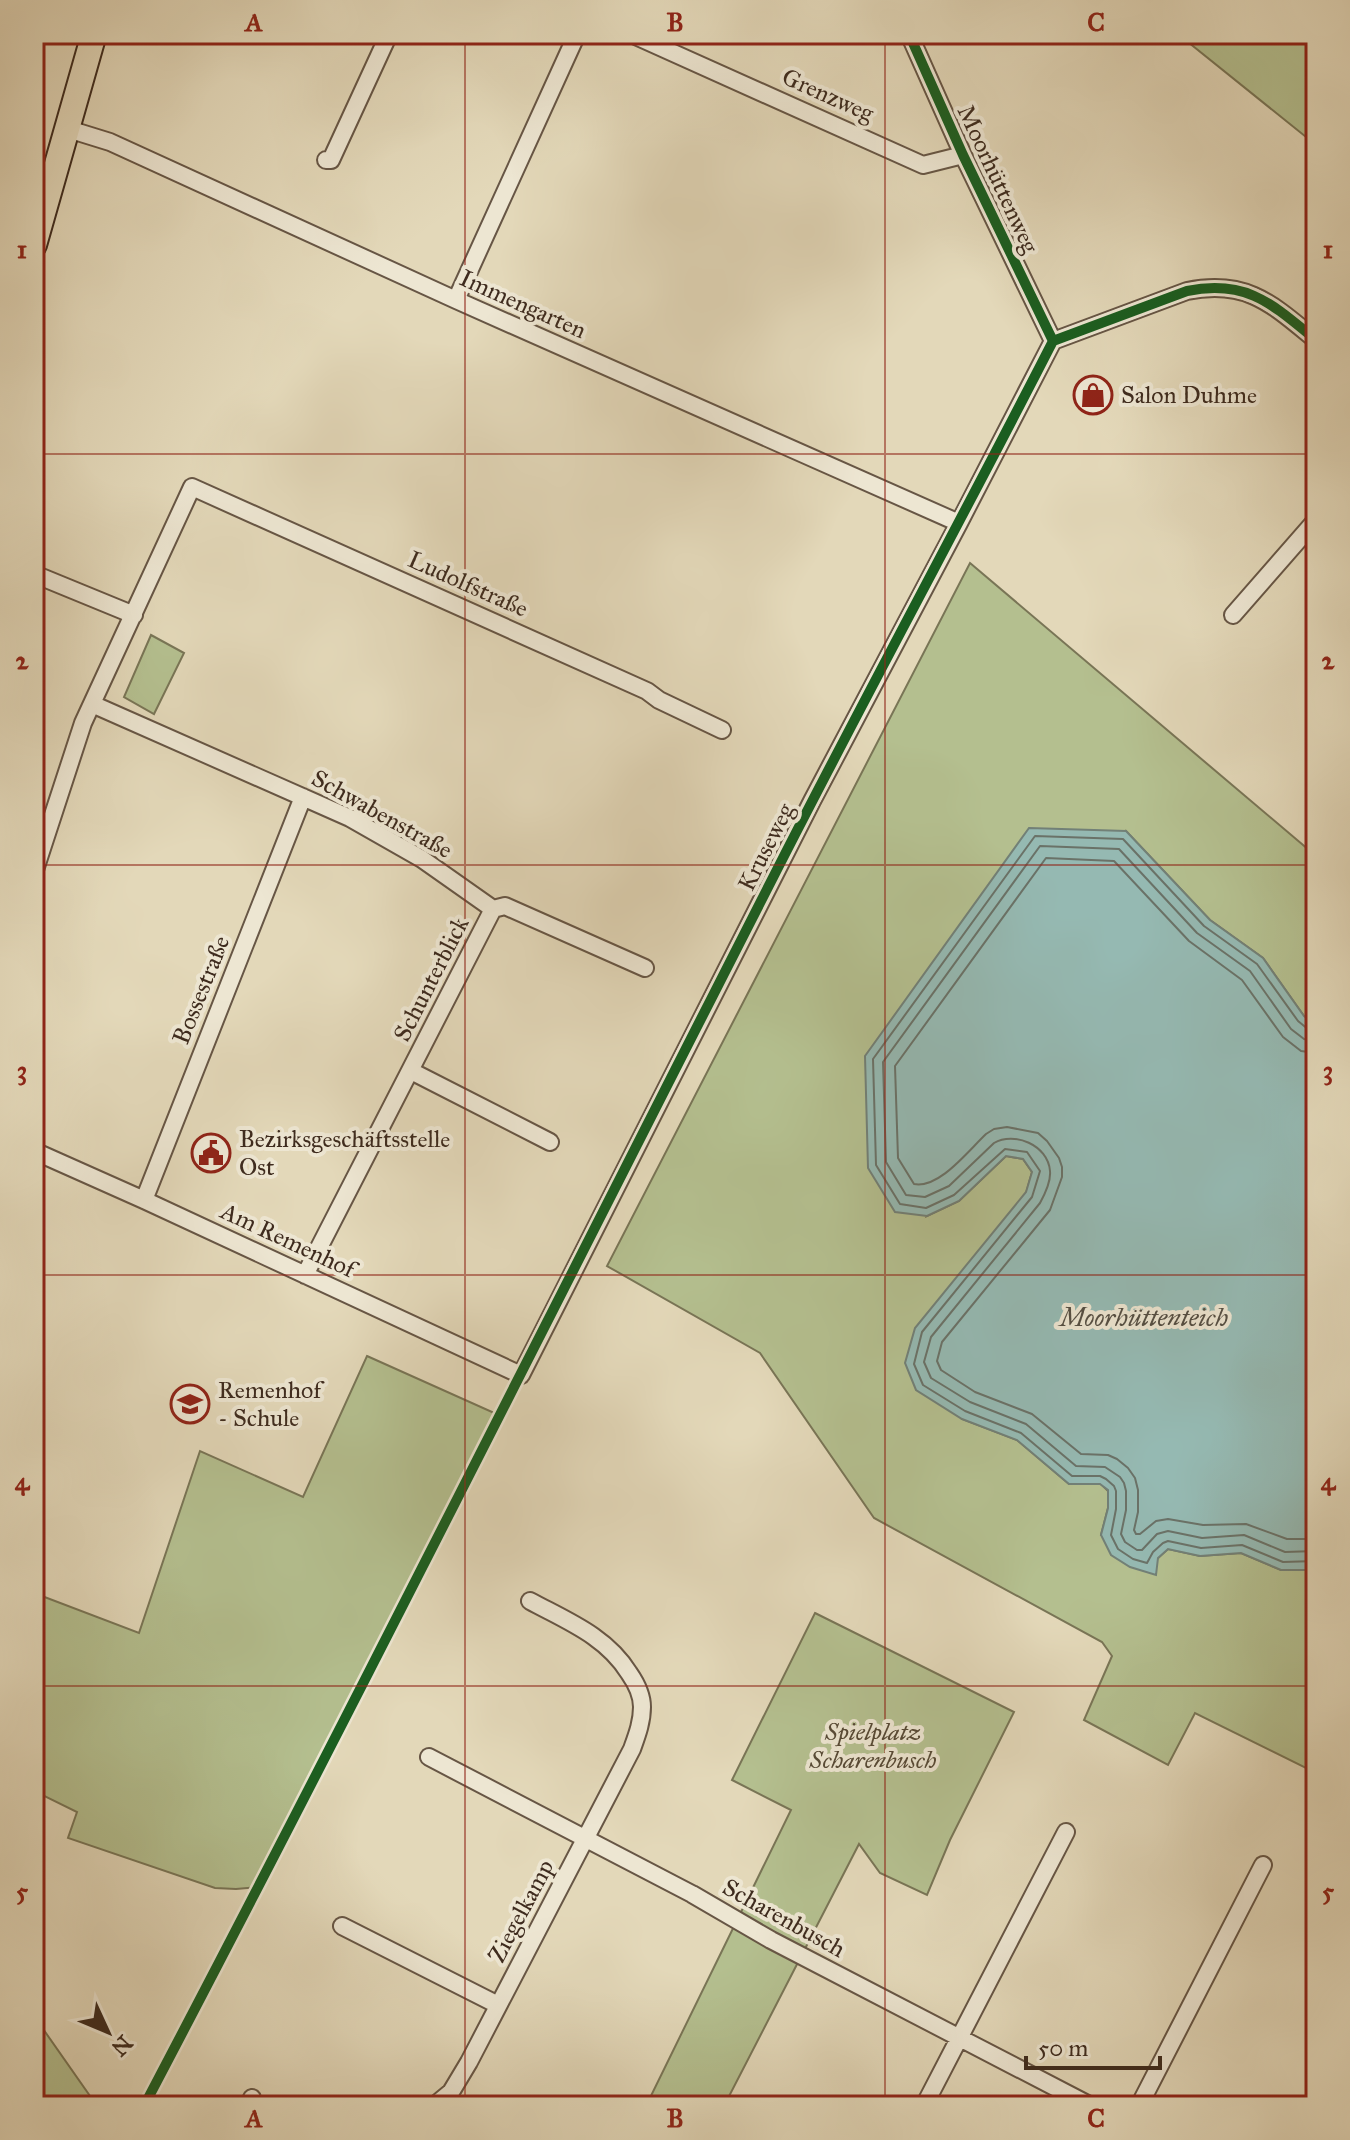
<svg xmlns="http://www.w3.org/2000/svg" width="1350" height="2140" viewBox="0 0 1350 2140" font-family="'IM FELL Great Primer',serif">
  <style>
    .green { fill: #b4bf8f; stroke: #797556; stroke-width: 2 }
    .water { fill: #95b9b2; stroke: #728077; stroke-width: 2 }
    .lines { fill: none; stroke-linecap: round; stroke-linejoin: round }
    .shore { stroke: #6a7268; stroke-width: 2 }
    .minor-casing { stroke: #675645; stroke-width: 20 }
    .primary-casing { stroke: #3e2b1e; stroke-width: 28 }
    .minor { stroke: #ede6d2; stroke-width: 16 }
    .primary { stroke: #e3d8b9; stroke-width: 24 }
    .cycleway-casing { stroke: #ede6d2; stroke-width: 15 }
    .cycleway { stroke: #1b5e20; stroke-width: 10 }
    .grid { fill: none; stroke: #8f2418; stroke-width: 2; stroke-opacity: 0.55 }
    .labels { text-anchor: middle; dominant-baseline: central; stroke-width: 8; stroke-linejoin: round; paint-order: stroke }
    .street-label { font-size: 24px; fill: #3e2b1e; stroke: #ede6d2 }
    .poi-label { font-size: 24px; fill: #3e2b1e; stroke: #ede6d2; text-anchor: start }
    .park-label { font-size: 24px; font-style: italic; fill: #564935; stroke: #ede6d2 }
    .water-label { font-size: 26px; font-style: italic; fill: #544e43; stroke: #ede6d2 }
    .neatline { fill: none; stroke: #8f2418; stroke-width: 3 }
    .grid-label { font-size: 26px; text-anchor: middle; font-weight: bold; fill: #8f2418 }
  </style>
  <rect width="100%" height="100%" fill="#e3d8b9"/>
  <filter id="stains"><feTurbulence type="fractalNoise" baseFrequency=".0025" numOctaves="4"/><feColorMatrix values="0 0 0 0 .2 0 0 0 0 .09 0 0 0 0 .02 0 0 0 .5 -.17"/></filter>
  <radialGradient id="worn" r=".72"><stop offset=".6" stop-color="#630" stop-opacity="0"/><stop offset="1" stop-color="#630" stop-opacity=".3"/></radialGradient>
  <!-- green -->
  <path class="green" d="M1178,34H1316V145Z
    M970,563L1316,856V1025L1304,1016L1263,958L1210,920L1126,831L927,1216L959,1201L1006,1156L1023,1159L1032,1172L962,1419L1017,1440L1069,1484H1101L1108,1491V1508L1101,1535L1158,1558L1168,1549L1200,1556L1241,1553L1281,1570H1316V1773L1195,1713L1168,1765L1084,1720L1112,1656L1102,1642L874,1518L760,1353L607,1266Z
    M151,635L184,653L154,714L124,697Z
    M367,1356L501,1416L258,1887L236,1889L215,1888L68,1838L77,1812L34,1791V1593L139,1633L200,1451L303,1497Z
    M815,1613L1014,1712L950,1840L927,1895L880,1873L859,1844L724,2106H646L791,1810L732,1780Z
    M34,2016L97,2106H48L34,2087Z"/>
  <!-- water -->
  <path class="water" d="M1029,828L1126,831L1210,920L1263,958L1304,1016L1316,1025V1570H1281L1241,1553L1200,1556L1168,1549L1158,1558L1156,1575L1130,1567L1111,1555L1101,1535L1108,1508V1490L1100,1484H1069L1017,1440L962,1419L916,1390L905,1363L915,1328L1026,1192L1032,1172L1023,1159L1006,1156L959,1201L927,1216L895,1212L868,1168L865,1056Z"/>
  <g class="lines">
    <!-- shore -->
    <path class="shore" d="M1316,1031L1309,1030L1298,1021L1257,964L1204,926L1123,839L1035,836L873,1059L876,1165L900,1204L926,1208L954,1195L1005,1149L1027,1152L1040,1171L1032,1197L922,1332L914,1364L923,1385L965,1411L1021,1433L1072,1476H1100L1106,1479L1114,1486L1116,1491V1509L1111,1535L1118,1549L1133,1559L1147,1563L1153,1552L1163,1543L1168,1541L1201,1548L1242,1545L1283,1562L1316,1561
      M1316,1041L1304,1039L1291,1029L1250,971L1197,933L1119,849L1040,846L883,1062L886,1162L906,1195L925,1197L949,1186L994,1143C1014,1131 1048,1145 1050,1171C1051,1181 1045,1194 1040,1203L931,1337L924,1362L931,1378L970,1402L1026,1424L1076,1466L1105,1467L1120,1477L1124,1483L1126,1491V1510L1121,1534L1125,1542L1137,1550H1142L1157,1534L1168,1531L1202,1538L1244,1535L1285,1552L1316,1551
      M1316,1053L1301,1051L1283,1037L1242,980L1189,941L1114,861L1046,858L895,1066L898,1158L914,1184C939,1189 968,1151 986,1134L994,1129L1007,1127L1038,1133L1047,1141L1059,1158L1062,1167V1177L1050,1210L942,1342L937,1361L941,1370L975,1392L1032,1414L1081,1454L1108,1455L1117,1459L1128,1468L1135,1478L1138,1490V1512L1134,1530L1136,1534H1140L1156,1521L1168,1519L1203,1525L1246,1524L1287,1539H1316"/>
    <defs>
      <path id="minor" d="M631,34L923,165L963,155
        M909,34L963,155L1053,341
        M68,129L110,142L456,300L959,523
        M326,160H331L389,34
        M456,300L577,34
        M1053,341L1187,291C1247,279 1272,304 1316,340
        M34,574L134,615
        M1233,615L1316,520
        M92,704L350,818L422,859L493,909L505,906L645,968
        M34,873L83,723L192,487L647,691L659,700L722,730
        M411,1071L550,1142
        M34,1151L144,1200L521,1375L812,801L959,523L1053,341
        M144,1200L303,797
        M305,1275L493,909
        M429,1757L692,1894L771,1940L1091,2106
        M342,1926L498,2005
        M252,2098L253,2106
        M434,2106L451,2092L469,2062L632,1749C637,1735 642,1722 642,1707C642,1695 636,1683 629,1673C606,1636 567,1621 530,1601
        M924,2106L1066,1832
        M1139,2106L1263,1865"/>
      <path id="primary" d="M34,245L94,34"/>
    </defs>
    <!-- minor casing -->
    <use href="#minor" class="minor-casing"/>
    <!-- primary casing -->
    <use href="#primary" class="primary-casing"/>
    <!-- minor -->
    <use href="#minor" class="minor"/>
    <!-- primary -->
    <use href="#primary" class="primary"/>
    <defs>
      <path id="cycleway" d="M909,34L963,155L1053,341
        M1053,341L1187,291C1247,279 1272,304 1316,340
        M144,2106C362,1691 572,1271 785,854C873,682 965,513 1053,341"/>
    </defs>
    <!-- cycleway casing -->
    <use href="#cycleway" class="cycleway-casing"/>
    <!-- cycleway -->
    <use href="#cycleway" class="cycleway"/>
  </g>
  <!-- grid -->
  <path class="grid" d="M465,34V2106M885,34V2106M34,454H1316M34,865H1316M34,1275H1316M34,1686H1316"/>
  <!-- icons -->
  <defs>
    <symbol id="shop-ring" viewBox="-11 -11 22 22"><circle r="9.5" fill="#ede6d2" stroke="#8f2418" stroke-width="1.5"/><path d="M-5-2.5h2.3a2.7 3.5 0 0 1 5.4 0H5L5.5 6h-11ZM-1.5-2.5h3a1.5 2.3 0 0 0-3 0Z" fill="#8f2418"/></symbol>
    <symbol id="civic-ring" viewBox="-11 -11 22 22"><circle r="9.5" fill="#ede6d2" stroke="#8f2418" stroke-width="1.5"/><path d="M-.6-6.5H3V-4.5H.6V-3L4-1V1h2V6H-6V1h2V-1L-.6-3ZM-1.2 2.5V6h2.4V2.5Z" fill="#8f2418"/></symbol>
    <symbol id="school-ring" viewBox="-11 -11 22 22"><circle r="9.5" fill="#ede6d2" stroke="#8f2418" stroke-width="1.5"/><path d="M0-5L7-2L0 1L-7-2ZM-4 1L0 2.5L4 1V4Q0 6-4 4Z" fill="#8f2418"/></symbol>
  </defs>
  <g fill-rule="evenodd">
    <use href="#shop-ring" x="1071" y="373" width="44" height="44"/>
    <use href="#civic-ring" x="189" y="1131" width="44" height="44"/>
    <use href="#school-ring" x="168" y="1382" width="44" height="44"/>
  </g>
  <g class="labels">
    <!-- street labels -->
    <g class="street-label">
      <text transform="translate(828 95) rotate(24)">Grenzweg</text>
      <text transform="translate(998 179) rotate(65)">Moorhüttenweg</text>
      <text transform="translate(523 304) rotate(24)">Immengarten</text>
      <text transform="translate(468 584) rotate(24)">Ludolfstraße</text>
      <text transform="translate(382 814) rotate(29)">Schwabenstraße</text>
      <text transform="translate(766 847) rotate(-63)">Kruseweg</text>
      <text transform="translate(431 979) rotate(-63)">Schunterblick</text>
      <text transform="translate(201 990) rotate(-68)">Bossestraße</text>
      <text transform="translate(288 1240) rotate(25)">Am Remenhof</text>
      <text transform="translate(521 1911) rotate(-62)">Ziegelkamp</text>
      <text transform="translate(784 1918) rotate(29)">Scharenbusch</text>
    </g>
    <!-- poi labels -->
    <g class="poi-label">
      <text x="1121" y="395">Salon Duhme</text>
      <text x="239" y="1139">Bezirksgeschäftsstelle<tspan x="239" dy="28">Ost</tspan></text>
      <text x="218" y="1390">Remenhof<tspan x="218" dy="28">- Schule</tspan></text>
    </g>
    <!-- park labels -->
    <g class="park-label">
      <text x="873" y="1732">Spielplatz<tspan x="873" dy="28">Scharenbusch</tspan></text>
    </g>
    <!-- water labels -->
    <g class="water-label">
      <text x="1144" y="1317">Moorhüttenteich</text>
    </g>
  </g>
  <!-- margin -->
  <rect width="1350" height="2140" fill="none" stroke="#e3d8b9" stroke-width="88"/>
  <!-- north arrow -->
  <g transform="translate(108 2032) rotate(134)" stroke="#ede6d2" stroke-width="6" paint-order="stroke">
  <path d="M0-6L14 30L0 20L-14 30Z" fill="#3e2b1e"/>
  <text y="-12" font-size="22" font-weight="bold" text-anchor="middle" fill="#3e2b1e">N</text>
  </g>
  <!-- scale -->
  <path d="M1026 2056v12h134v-12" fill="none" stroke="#3e2b1e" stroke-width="4"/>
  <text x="1038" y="2056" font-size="24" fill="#3e2b1e" stroke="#ede6d2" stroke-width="6" paint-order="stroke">50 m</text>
  <rect x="44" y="44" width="1262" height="2052" class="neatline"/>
  <g class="grid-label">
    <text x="254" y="31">A</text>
    <text x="675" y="31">B</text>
    <text x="1096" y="31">C</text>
    <text x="22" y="258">1</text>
    <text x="1328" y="258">1</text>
    <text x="22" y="669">2</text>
    <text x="1328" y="669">2</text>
    <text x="22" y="1079">3</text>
    <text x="1328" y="1079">3</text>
    <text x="22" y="1490">4</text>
    <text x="1328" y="1490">4</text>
    <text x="22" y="1900">5</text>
    <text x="1328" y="1900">5</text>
    <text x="254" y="2127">A</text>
    <text x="675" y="2127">B</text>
    <text x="1096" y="2127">C</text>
  </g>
  <rect width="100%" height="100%" filter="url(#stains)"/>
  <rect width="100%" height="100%" fill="url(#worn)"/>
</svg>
